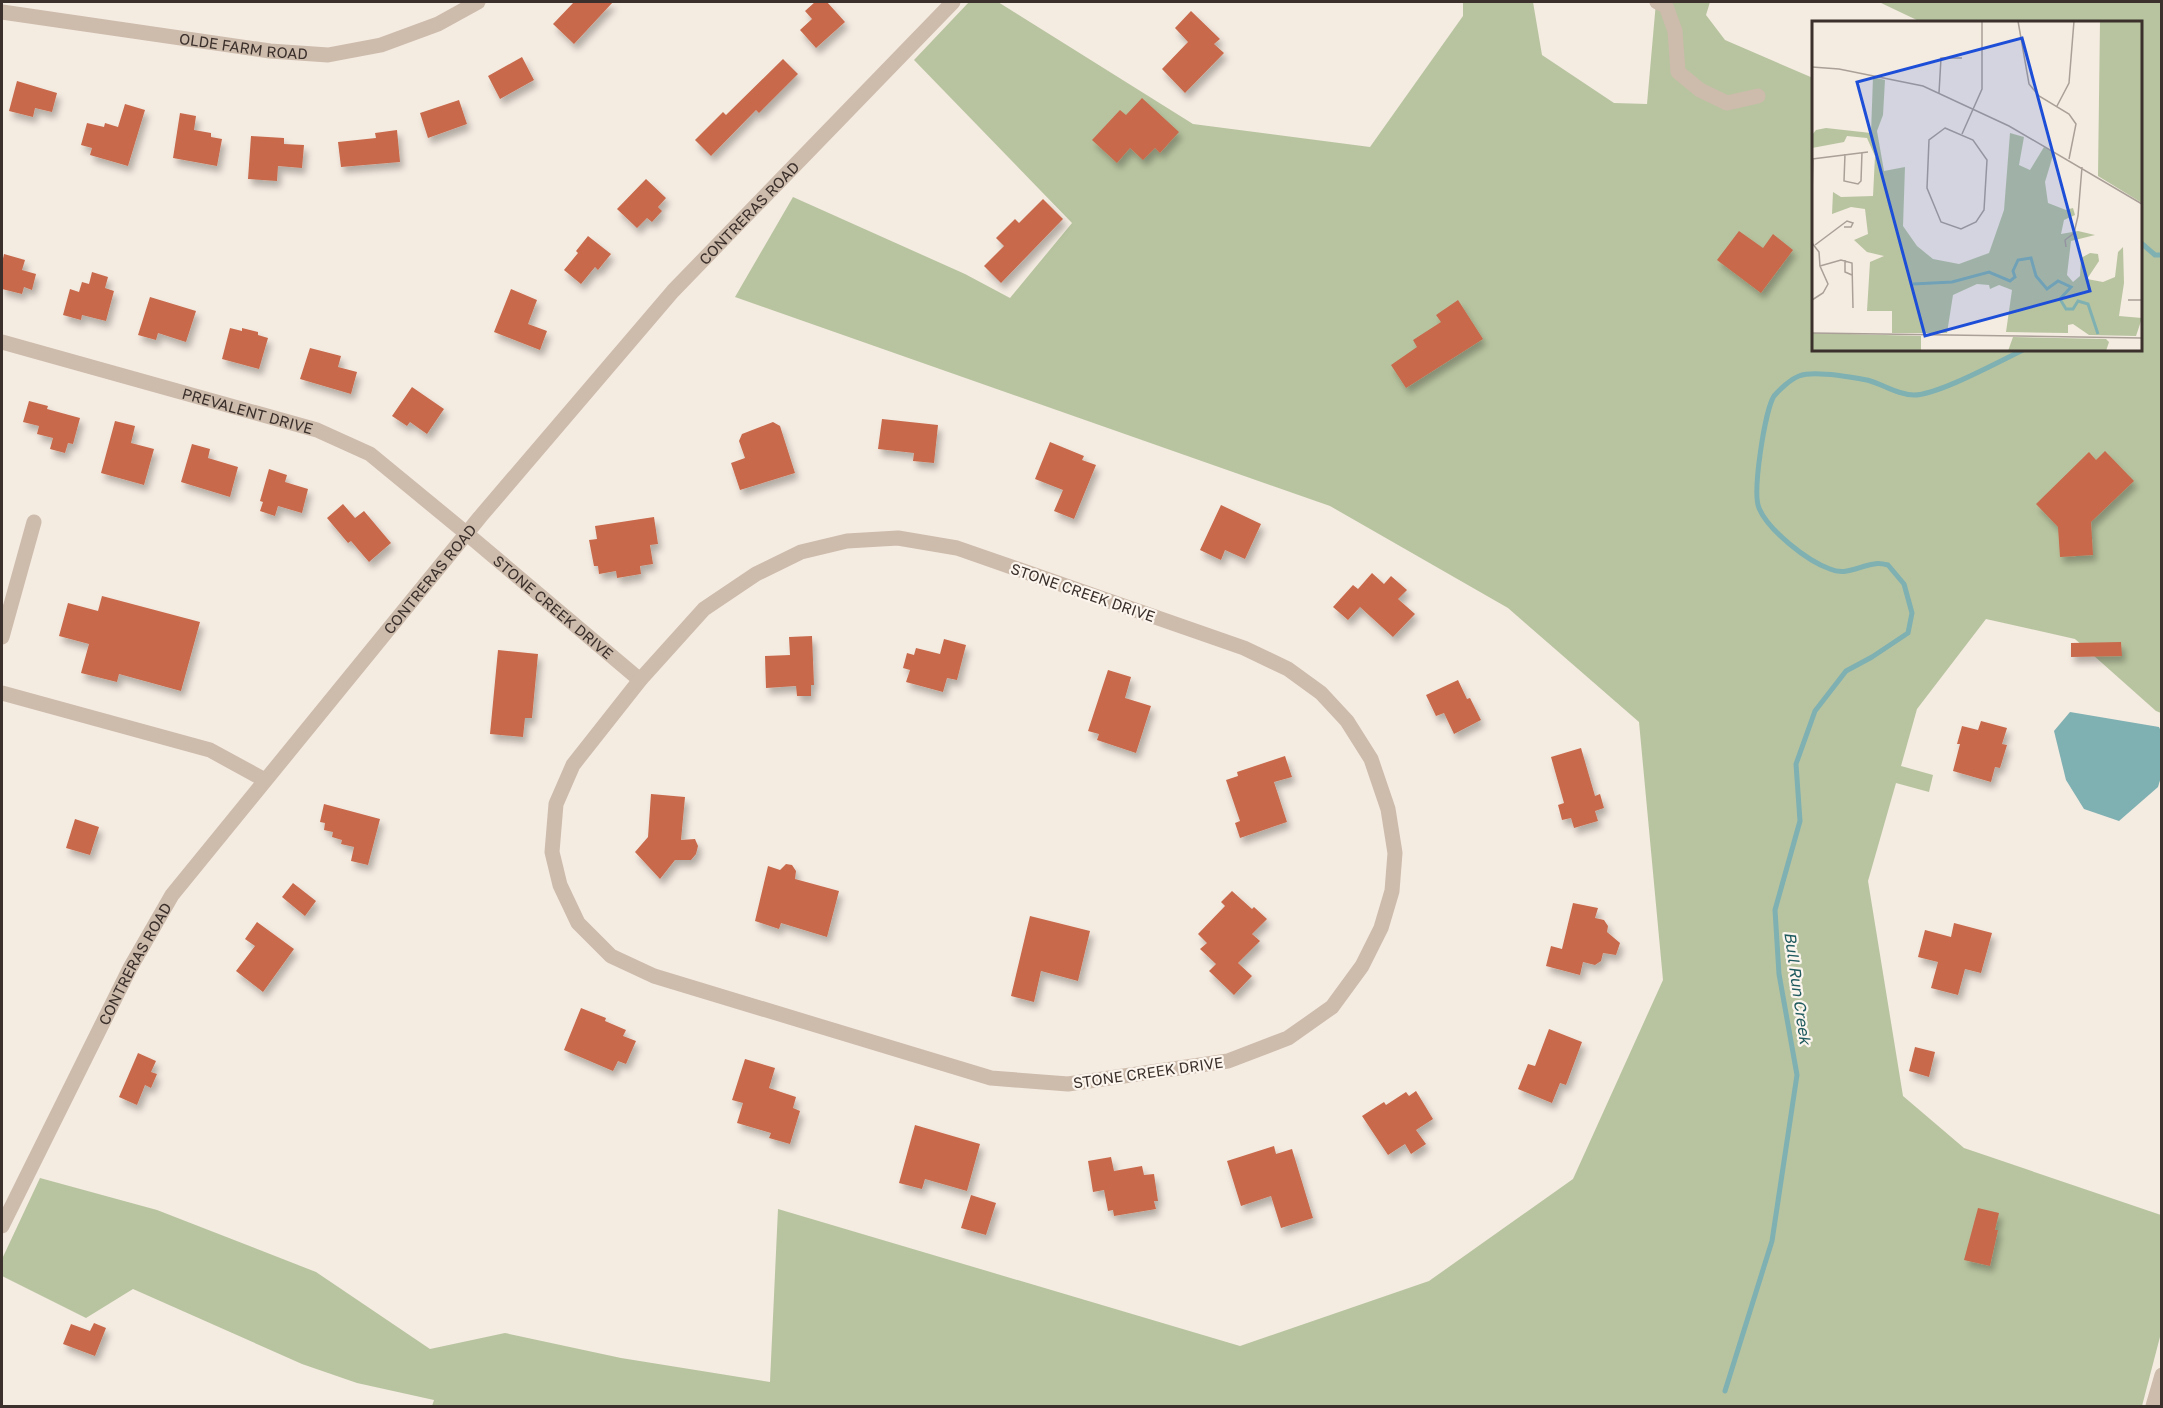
<svg xmlns="http://www.w3.org/2000/svg" width="2163" height="1408" viewBox="0 0 2163 1408" font-family="'Golos Text',sans-serif">
  <style>
    .green { fill: #b8c4a0 }
    .water { fill: #7fb0b2 }
    .lines { fill: none; stroke-linecap: round; stroke-linejoin: round }
    .stream { stroke: #7fb0b2; stroke-width: 5 }
    .building { fill: #c8694b; filter: url(#shadow) }
    .minor { stroke: #cdbbac; stroke-width: 15 }
    .labels { text-anchor: middle; dominant-baseline: central; stroke-width: 4.5; stroke-linejoin: round; paint-order: stroke }
    .street-label { font-size: 15px; fill: #3b302b; stroke: #fbf5ee }
    .water-label { font-size: 16px; font-style: italic; fill: #1f5a5e; stroke: #fbf5ee }
    .inset-river { fill: none; stroke: #7fb0b2; stroke-width: 3 }
    .inset-road { fill: none; stroke: #aaa098; stroke-width: 1.5 }
    .view { fill: #1d4ed8; fill-opacity: 0.15; stroke: #1d4ed8; stroke-width: 3 }
    .inset-edge { fill: none; stroke: #3b302b; stroke-width: 3 }
  </style>
  <defs>
    <filter id="shadow"><feDropShadow dx="3.5" dy="6" stdDeviation="3" flood-color="#0004"/></filter>
  </defs>
  <rect width="100%" height="100%" fill="#f4ebe1"/>
  <!-- green -->
  <path class="green" d="M969,2H998L1193,124L1370,147L1463,16V2H1533L1542,55L1614,103L1647,104L1656,2H1710L1706,15L1725,40L1813,78L1814,350H2140V22H1921L1879,2H2161V713L2156,711L2075,639L1986,619L1917,709L1901,766L1933,775L1929,792L1896,783L1868,881L1903,1096L1964,1148L2161,1215V1333L2142,1406H432L434,1400L357,1383L302,1364L133,1289L86,1318L2,1276V1259L40,1178L157,1210L316,1272L430,1349L505,1333L621,1358L770,1382L778,1209L1240,1346L1429,1281L1573,1179L1663,980L1639,722L1508,608L1330,506L735,297L793,197L965,274L1010,298L1072,223L914,60Z"/>
  <!-- water -->
  <path class="water" d="M2070,712L2159,727L2161,731V777L2158,787L2119,821L2084,809L2066,780L2054,731Z"/>
  <g class="lines">
    <!-- stream -->
    <path class="stream" d="M2140,242L2155,255H2162
      M1725,1391L1772,1241L1797,1075L1779,974L1775,910L1800,821L1796,764L1815,711L1846,671L1872,657L1908,633L1912,613L1904,584L1888,565C1884,564 1878,563 1874,564C1859,566 1846,576 1830,569C1807,561 1768,530 1759,508C1752,492 1765,410 1774,396C1780,389 1791,379 1799,376C1814,370 1851,377 1867,380C1883,384 1897,395 1914,395C1938,395 2000,361 2023,350"/>
  </g>
  <!-- building -->
  <path class="building" d="M574,2H613L574,44L553,24Z
    M815,2H827L845,22L816,48L800,30L812,19L805,11Z
    M1191,11L1220,39L1214,44L1224,53L1185,93L1162,69L1188,42L1175,28Z
    M522,57L534,80L500,99L488,76Z
    M783,59L798,74L759,113L756,110L711,156L695,140L723,112L726,115Z
    M17,81L57,93L52,112L35,108L33,117L9,111Z
    M1142,98L1179,132L1160,153L1155,148L1143,160L1130,148L1117,163L1092,140L1120,110L1126,115Z
    M459,100L467,124L428,138L420,113Z
    M125,104L145,110L128,166L90,155L92,148L81,145L87,123L104,127L105,123L118,127Z
    M180,113L196,116L194,130L211,133V137L222,139L217,166L173,158Z
    M397,130L400,162L341,167L338,142L376,138L375,133Z
    M251,136L284,138V144L304,145L302,168L278,166L277,181L248,179Z
    M646,179L666,198L658,207L662,211L652,222L647,218L637,228L617,209Z
    M1043,199L1063,219L1001,283L984,266L1004,246L996,238L1015,219L1019,223Z
    M1739,231L1763,248L1773,234L1793,250L1761,293L1717,260Z
    M588,236L611,254L598,270L595,267L581,284L564,270L578,253L576,251Z
    M4,254L25,260L22,270L36,274L32,290L24,287L22,294L2,289V263Z
    M92,272L108,277L105,288L114,291L106,321L82,315L81,320L63,315L70,289L79,292L82,282L89,284Z
    M511,289L537,300L528,324L547,331L540,350L494,332Z
    M150,297L196,311L186,342L158,333L156,340L138,335Z
    M1458,300L1483,339L1406,388L1391,365L1417,347L1413,340L1441,322L1436,315Z
    M230,328L242,331V328L258,332V335L268,338L259,369L222,359Z
    M310,348L341,356L338,367L357,372L351,394L300,379Z
    M412,387L444,409L427,434L410,422L407,426L392,416Z
    M29,401L48,406L47,409L80,418L73,444L68,443L65,453L50,449L53,438L37,434L39,426L23,422Z
    M882,419L938,425L934,463L913,461L914,453L878,449Z
    M115,421L135,426L131,443L154,449L144,485L101,473Z
    M773,422L780,426L795,473L740,490L731,463L745,458L739,441L742,434Z
    M1050,442L1084,456L1082,460L1096,465L1074,519L1054,511L1063,490L1035,479Z
    M192,444L210,449L208,458L238,467L230,497L181,482Z
    M2105,451L2134,481L2091,522L2093,555L2060,557L2058,527L2036,504L2089,452L2096,460Z
    M269,469L287,475L285,482L308,489L302,513L278,506L275,516L260,511L263,502L260,501Z
    M343,504L355,518L364,511L391,543L369,562L351,541L348,543L327,518Z
    M1221,505L1261,524L1245,559L1225,550L1221,560L1200,550Z
    M654,517L658,544L650,545L653,564L640,566L641,574L617,578L616,571L599,574L598,566H594L589,540L597,539L595,526Z
    M1372,573L1384,584L1391,576L1407,590L1398,599L1415,614L1393,637L1360,607L1348,620L1333,607L1353,585L1358,589Z
    M102,596L200,622L181,691L119,674L117,682L81,673L89,644L59,636L68,603L98,611Z
    M812,636L814,685H811V696H797L796,686L766,688L765,656L790,655L789,637Z
    M944,639L966,645L957,680L947,678L943,692L906,682L910,670L903,668L907,653L914,655L916,648L940,654Z
    M2121,642L2122,656L2071,657V643Z
    M498,650L538,654L532,718H525L523,737L490,734Z
    M1108,670L1131,677L1125,698L1151,706L1136,753L1097,740L1099,734L1088,731Z
    M1458,680L1467,699L1470,698L1481,720L1454,734L1444,713L1436,716L1426,695Z
    M1981,721L2007,728L2002,744L2007,745L2000,768L1995,767L1991,782L1953,771L1960,744H1957L1962,726L1978,730Z
    M1581,748L1595,796L1600,794L1604,808L1595,811L1598,821L1574,828L1571,818L1562,820L1558,805L1564,803L1551,757Z
    M1285,756L1292,777L1274,782L1287,822L1240,838L1235,823L1240,821L1226,780L1238,776L1237,772Z
    M651,794L685,797L681,840L695,839L698,846L696,854L691,860H675L660,879L635,852L648,837Z
    M324,804L380,819L368,865L351,861L354,847L341,844L342,840L332,837L333,832L324,830L325,823L320,822Z
    M75,819L99,827L90,855L66,848Z
    M786,864L792,865L796,871L795,879L839,891L827,937L781,923L779,929L755,921L768,866L780,870Z
    M293,883L316,901L305,916L282,897Z
    M1232,891L1252,909L1254,907L1267,919L1252,934L1260,941L1238,963L1252,976L1234,995L1209,971L1216,964L1200,949L1207,943L1198,934L1225,906L1221,902Z
    M1573,903L1598,908L1595,918L1604,920L1608,926L1607,932L1620,943L1616,955L1603,953L1601,961L1595,965L1583,962L1580,975L1546,966L1551,946L1562,949Z
    M1030,916L1090,931L1078,981L1041,971L1034,1002L1011,996Z
    M257,922L294,949L263,992L236,971L255,946L245,939Z
    M1954,923L1992,933L1981,973L1965,969L1958,995L1931,988L1938,962L1918,957L1925,930L1951,937Z
    M581,1008L606,1018L605,1021L626,1030L623,1036L636,1041L626,1064L618,1061L613,1071L564,1050Z
    M1549,1029L1582,1042L1566,1085L1560,1083L1552,1103L1518,1089L1528,1064L1535,1066Z
    M1915,1047L1935,1052L1929,1077L1909,1071Z
    M138,1053L156,1061L151,1072L157,1074L151,1088L145,1085L137,1105L119,1097Z
    M745,1059L775,1068L769,1088L796,1097L793,1108L800,1111L790,1144L769,1138L771,1133L737,1123L743,1103L732,1100Z
    M1416,1091L1433,1119L1416,1130L1426,1144L1411,1154L1405,1144L1388,1155L1362,1116L1384,1102L1386,1105L1406,1092L1409,1096Z
    M915,1125L980,1144L967,1191L925,1179L922,1189L899,1183Z
    M1274,1146L1276,1154L1292,1149L1313,1218L1281,1228L1271,1196L1241,1206L1227,1161Z
    M1111,1157L1114,1171L1142,1166L1144,1175L1154,1174L1158,1201H1154L1156,1209L1114,1216L1113,1210L1108,1211L1104,1190L1093,1192L1088,1161Z
    M971,1195L996,1203L986,1235L961,1228Z
    M1978,1208L1999,1213L1995,1230H1998L1990,1266L1964,1260Z
    M94,1323L106,1328L95,1356L63,1344L71,1324L90,1331Z"/>
  <g class="lines">
    <!-- minor -->
    <g class="minor">
      <path d="M1657,2L1666,6L1675,31L1678,72L1700,90L1727,103L1758,96"/>
      <path id="s1" d="M2,12L270,51L328,55L381,45L438,24L478,2"/>
      <path id="s2" d="M2,342L317,430L370,454L466,533L640,680"/>
      <path d="M898,538L957,548L1244,648L1288,669L1321,693L1347,721L1371,759L1388,809L1395,853L1392,891L1381,928L1362,966L1332,1007L1288,1038L1228,1061L1068,1084L991,1078L654,976L611,956L578,923L560,885L552,852L556,804L573,765L640,680L704,609L756,574L801,552L847,541Z"/>
      <path d="M2,637L34,522"/>
      <path d="M2,693L210,750L265,780"/>
      <path id="s3" d="M2,1226L130,968L172,895L480,517L673,291L953,2"/>
      <path d="M2153,1406L2162,1375"/>
    </g>
  </g>
  <g class="labels">
    <!-- street labels -->
    <g class="street-label">
      <text stroke="none"><textPath href="#s1" startOffset="244">OLDE FARM ROAD</textPath></text>
      <text stroke="none"><textPath href="#s3" startOffset="1266">CONTRERAS ROAD</textPath></text>
      <text stroke="none"><textPath href="#s2" startOffset="255">PREVALENT DRIVE</textPath></text>
      <text stroke="none"><textPath href="#s3" startOffset="780">CONTRERAS ROAD</textPath></text>
      <text transform="translate(1083 592) rotate(19)">STONE CREEK DRIVE</text>
      <text stroke="none"><textPath href="#s2" startOffset="624">STONE CREEK DRIVE</textPath></text>
      <text stroke="none"><textPath href="#s3" startOffset="294">CONTRERAS ROAD</textPath></text>
      <text transform="translate(1148 1072) rotate(-8)">STONE CREEK DRIVE</text>
    </g>
    <!-- water labels -->
    <g class="water-label">
      <text transform="translate(1798 988) rotate(82)">Bull Run Creek</text>
    </g>
  </g>
  <!-- overview -->
  <g transform="translate(1812 21)">
    <rect width="330" height="330" fill="#f4ebe1"/>
    <path d="M288,0H330V182L286,155ZM61,56L73,59L71,94L65,110L72,150L93,146L91,205L105,225L121,238L147,243L177,232L192,189L198,112L212,116L207,144L218,149L232,126L242,131L233,161L236,182L254,189L261,187L263,194L252,199L249,213L266,210L283,214L259,220L255,254L261,261L268,255L269,237L278,232L286,233L287,240L275,258L291,261L303,256L306,231L311,226L312,262L307,295L330,297L324,315L277,314L261,303L256,304V312L194,311L200,269L187,264L178,268L177,264L165,263L141,274L135,312H80V290H55L58,241L72,235L55,231L42,219L56,213L53,188L39,186L20,193L21,171L29,176L61,175L63,135L55,117L35,115L32,121L0,127V114L4,109L14,107L59,112ZM0,312L109,315V330H0ZM201,316L294,318L297,321L294,330H196Z" fill="#b8c4a0"/>
    <path class="inset-river" d="M101,263L140,261L177,251L198,260L203,256L201,250L206,239L219,237L224,255L235,268L246,260L259,266L248,278L254,288H261L266,280L276,283L286,313"/>
    <path class="inset-road" d="M206,0L217,63L227,75L257,93L264,103L257,138M0,46L27,48L111,65L197,105L330,183M127,72L129,37H150M245,85L257,62L262,0M133,107L161,119L175,139L172,189L164,201L149,208L129,201L115,167L117,119ZM150,113L170,68V0M33,133L32,160L46,163L49,160L50,131M0,138L56,131M0,173L1,138M0,222L7,231L8,245L16,263L11,272L0,279M3,224L35,200L41,202L39,206H32M254,226L253,219L262,212L266,195L270,146M33,239V251L40,254M8,245L29,239L40,242L41,287M322,279H316H330M0,312L330,317"/>
    <path class="view" d="M210,17L278,270L113,315L45,61Z"/>
    <rect width="330" height="330" class="inset-edge"/>
  </g>
  <!-- border -->
  <rect width="2163" height="1408" fill="none" stroke="#3b302b" stroke-width="6"/>
</svg>
